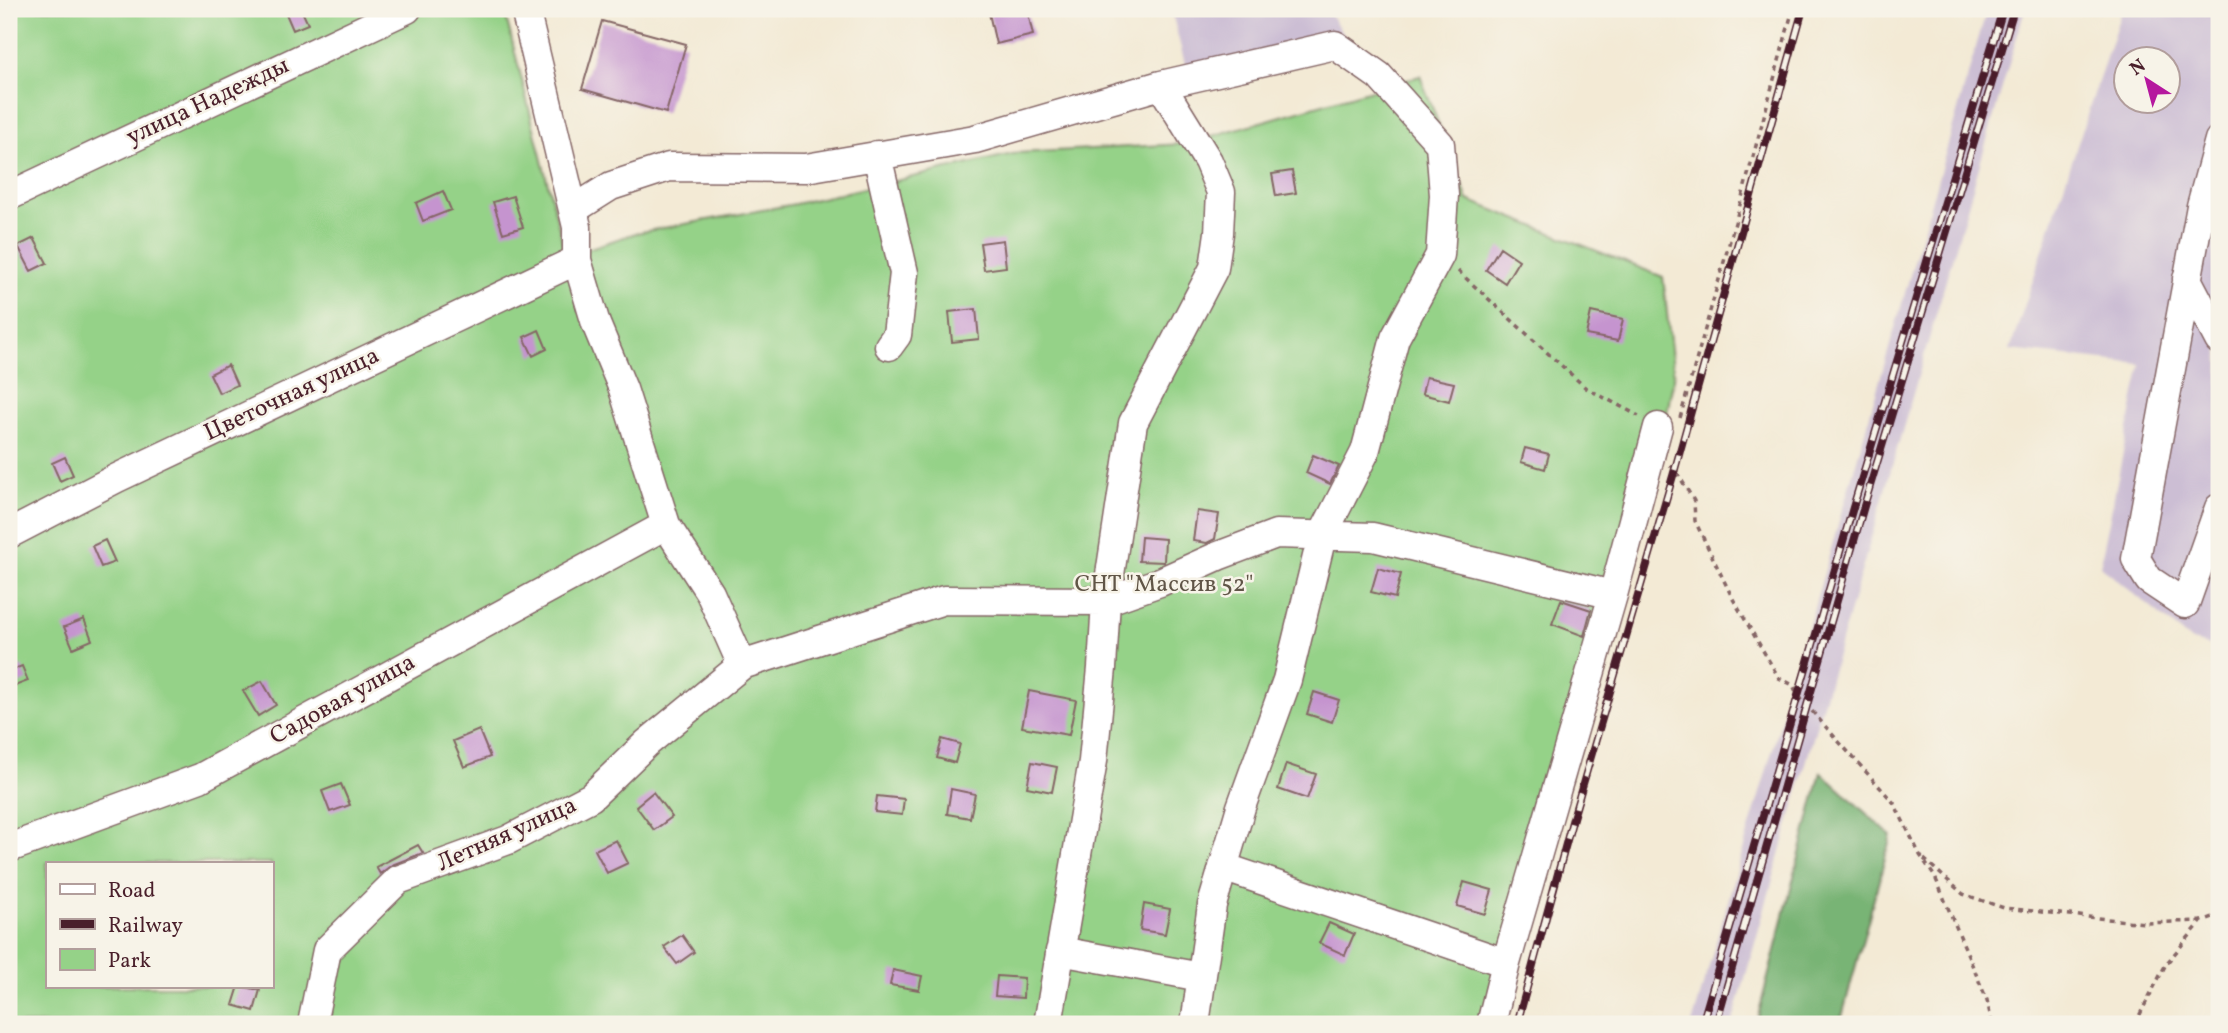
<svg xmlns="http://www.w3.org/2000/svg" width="2228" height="1033" viewBox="0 0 2228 1033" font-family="Vollkorn,serif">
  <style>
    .industrial { fill: #ccbed4; fill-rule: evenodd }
    .green { fill: #95d288; stroke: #70785a; stroke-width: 2; fill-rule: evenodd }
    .forest { fill: #78b474; stroke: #616a50; stroke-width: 2 }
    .building { fill: #c594cf }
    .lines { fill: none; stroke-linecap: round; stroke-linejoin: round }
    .minor-casing { stroke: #856666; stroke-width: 31 }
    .path { stroke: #856666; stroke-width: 3.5; stroke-dasharray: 5 5; stroke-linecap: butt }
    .minor { stroke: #fff; stroke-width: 28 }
    .rail-casing { stroke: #4a1f2b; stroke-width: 8 }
    .rail { stroke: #f7f3e8; stroke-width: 5; stroke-dasharray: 16; stroke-linecap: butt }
    .labels { text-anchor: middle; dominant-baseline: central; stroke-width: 5; stroke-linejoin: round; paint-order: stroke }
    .street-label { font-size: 24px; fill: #4a1f2b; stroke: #f7f3e8 }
    .park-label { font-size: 24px; fill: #605547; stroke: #f7f3e8 }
  </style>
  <rect width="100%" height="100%" fill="#f7f3e8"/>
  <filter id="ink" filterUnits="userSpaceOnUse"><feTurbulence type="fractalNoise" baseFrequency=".0143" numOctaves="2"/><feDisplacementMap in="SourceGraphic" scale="14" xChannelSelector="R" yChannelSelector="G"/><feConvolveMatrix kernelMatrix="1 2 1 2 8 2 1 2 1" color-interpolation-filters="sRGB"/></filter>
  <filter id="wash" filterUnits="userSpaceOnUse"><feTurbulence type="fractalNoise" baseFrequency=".00686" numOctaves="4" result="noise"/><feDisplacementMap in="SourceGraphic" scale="28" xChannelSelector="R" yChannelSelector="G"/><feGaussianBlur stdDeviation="1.57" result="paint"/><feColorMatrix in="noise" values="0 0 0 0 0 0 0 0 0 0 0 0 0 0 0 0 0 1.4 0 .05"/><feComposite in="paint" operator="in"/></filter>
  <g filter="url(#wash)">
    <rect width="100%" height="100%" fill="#f3ead5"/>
    <!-- industrial -->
    <path class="industrial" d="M1171,9H1327L1348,42L1189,80Z
      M1987,9H2025L1821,710L1732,1024H1692L1799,660Z
      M2122,9H2219V625L2213,646L2192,641L2100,566L2141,364L2010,350ZM2126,60H2168V102H2126Z"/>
    <!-- green -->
    <path class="green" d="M9,9H504L566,256L636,233L795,204L1017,153L1184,144L1420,76L1468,200L1663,277L1674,377L1663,433L1503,1024H9ZM47,863H271V986H47Z"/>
    <!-- forest -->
    <path class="forest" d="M1821,772L1891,836L1840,1024H1756Z"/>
    <g id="blocks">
      <!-- building -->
      <path class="building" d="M284,9H301L308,24L293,30Z
        M988,9H1027L1033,35L996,44Z
        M602,21L686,44L666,113L582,89Z
        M1292,171L1296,193L1276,196L1272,174Z
        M443,191L451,210L423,221L416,203Z
        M513,196L523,227L503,233L493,202Z
        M34,238L47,263L31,271L18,246Z
        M1003,240L1006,267L984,270L980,243Z
        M1500,247L1519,260L1505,283L1486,270Z
        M976,309L979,339L952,342L949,312Z
        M1591,312L1623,319L1618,341L1586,335Z
        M539,330L547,349L533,356L524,337Z
        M228,365L237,385L219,393L210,374Z
        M1426,377L1454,383L1449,401L1422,394Z
        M1525,448L1549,454L1545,469L1521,462Z
        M1313,455L1339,466L1330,484L1306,473Z
        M65,457L73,475L60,481L52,463Z
        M1197,511L1219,514L1215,539L1207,543L1193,541Z
        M1141,537L1165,539L1164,562L1139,561Z
        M105,540L115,562L101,567L92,546Z
        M1378,568L1401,574L1395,598L1371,592Z
        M1561,600L1591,610L1584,636L1552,624Z
        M84,619L92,640L73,648L64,627Z
        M22,666L28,681L12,687L9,679V671Z
        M262,681L276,705L258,716L243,691Z
        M1029,691L1076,700L1069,735L1022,727Z
        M1314,692L1339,700L1332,722L1307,714Z
        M479,730L490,757L464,767L453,741Z
        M942,739L960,744L955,763L937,758Z
        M1032,762L1057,767L1052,792L1027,787Z
        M1286,764L1316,774L1307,799L1278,789Z
        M341,784L350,805L330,812L322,791Z
        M951,789L975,794L970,818L947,814Z
        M653,792L672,817L654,830L636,806Z
        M877,796L904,799L902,815L875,812Z
        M616,840L628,863L607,873L595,850Z
        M418,845L423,853L392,865L380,874L376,867Z
        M1464,882L1492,890L1485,914L1457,906Z
        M1144,904L1170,909L1165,934L1140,930Z
        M1329,923L1354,934L1345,955L1319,943Z
        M682,935L694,952L677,964L664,947Z
        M893,970L922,976L919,990L890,985Z
        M997,976L1024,978L1023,998L995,996Z
        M239,986L260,990L254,1011L233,1005Z"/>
    </g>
  </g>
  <g filter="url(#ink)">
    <use href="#blocks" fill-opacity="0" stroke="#856666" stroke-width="2"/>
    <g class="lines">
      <defs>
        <path id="minor" d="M525,9L577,227V260L596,324L623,389L666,525L710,593L742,665
          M1161,85L1208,161L1221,192L1219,233L1214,268L1133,423L1106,601L1160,582L1218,556L1276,534L1373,537L1613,595
          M2219,140L2201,206L2216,214L2219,213
          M877,155L904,273L897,335L889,346
          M9,196L407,9
          M2201,206L2136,559L2149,580L2185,604L2219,508
          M573,210L611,186L669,167L806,168L975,139L1161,85L1335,45L1379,76L1440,144L1444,195L1440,255L1395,338L1365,452L1322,536L1287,680L1241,807L1212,905L1195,1024
          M2187,279L2219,340
          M9,534L117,478L577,260
          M9,848L200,778L666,525
          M1223,867L1506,963L1491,1024
          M1060,951L1201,977
          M1506,963L1613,595L1658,427
          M312,1024L327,950L398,880L508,840L591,797L647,743L742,665L944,600L1106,601L1102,668L1093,761L1048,1024"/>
      </defs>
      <!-- minor casing -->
      <use href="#minor" class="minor-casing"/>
      <!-- path -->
      <path class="path" d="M1458,271L1586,388L1639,416
        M1680,418L1738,212L1793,9
        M1670,465L1675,469L1694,501L1695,521L1733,599L1779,678L1793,685L1797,694L1832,734L1894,803L1920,855L1935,877L1987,1000L1992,1024
        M1924,859L1963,894L2004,908L2145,923L2202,921
        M2135,1024L2166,964L2202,921L2219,915"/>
      <!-- minor -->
      <use href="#minor" class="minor"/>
      <defs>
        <path id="rail" d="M1517,1024L1573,818L1675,469L1803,9
          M1702,1024L1854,504L2003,9
          M1716,1024L1864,506L2014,9"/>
      </defs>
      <!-- rail casing -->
      <use href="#rail" class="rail-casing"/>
      <!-- rail -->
      <use href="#rail" class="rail"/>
    </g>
  </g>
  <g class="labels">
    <!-- street labels -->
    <g class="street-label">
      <text transform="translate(208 102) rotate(-25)">улица Надежды</text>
      <text transform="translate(292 395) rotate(-25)">Цветочная улица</text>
      <text transform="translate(343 700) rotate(-29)">Садовая улица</text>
      <text transform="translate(507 835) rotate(-24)">Летняя улица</text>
    </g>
    <!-- park labels -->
    <g class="park-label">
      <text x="1164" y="585">СНТ "Массив 52"</text>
    </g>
  </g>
  <!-- margin -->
  <rect width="2228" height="1033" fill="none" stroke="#f7f3e8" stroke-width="35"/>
  <!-- legend -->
  <rect x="46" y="862" width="228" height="126" fill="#f7f3e8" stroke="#b29e9c" stroke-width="2"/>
  <rect x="60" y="884" width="35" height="10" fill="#ffffff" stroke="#b29e9c" stroke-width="2"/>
  <text x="108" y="897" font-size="21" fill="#4a1f2b">Road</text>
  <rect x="60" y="919" width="35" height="10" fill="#4a1f2b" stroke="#b29e9c" stroke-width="2"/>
  <text x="108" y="932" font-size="21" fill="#4a1f2b">Railway</text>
  <rect x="60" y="949" width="35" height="21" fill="#95d288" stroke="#b29e9c" stroke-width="2"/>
  <text x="108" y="967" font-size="21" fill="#4a1f2b">Park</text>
  <!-- north arrow -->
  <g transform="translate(2147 80) rotate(324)"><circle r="33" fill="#f7f3e8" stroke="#b29e9c" stroke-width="2"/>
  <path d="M0-5L12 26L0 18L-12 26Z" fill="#b5179e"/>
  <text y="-10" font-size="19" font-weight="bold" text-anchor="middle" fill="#4a1f2b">N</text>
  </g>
</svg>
